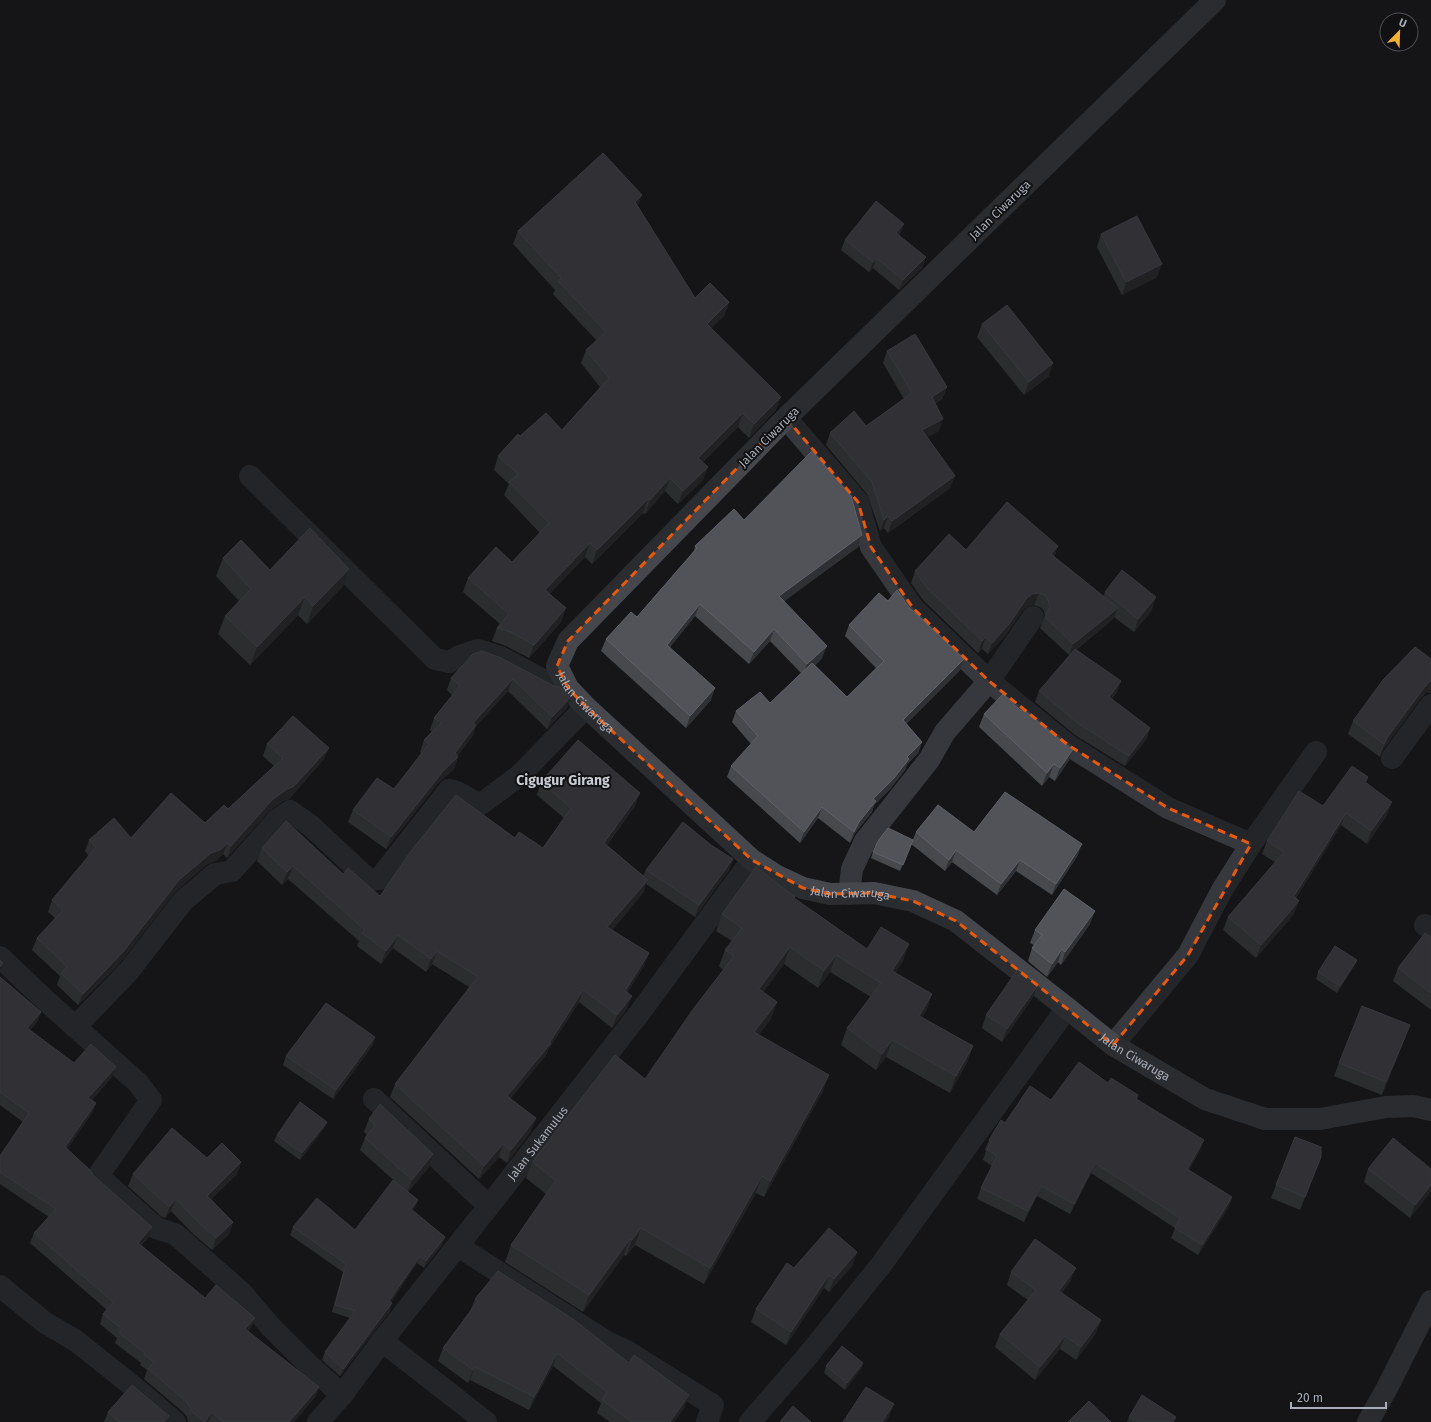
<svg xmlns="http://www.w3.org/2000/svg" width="1431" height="1422" viewBox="0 0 1431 1422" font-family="'Fira Sans',sans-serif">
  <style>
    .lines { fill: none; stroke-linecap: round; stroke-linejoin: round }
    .street { stroke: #37383d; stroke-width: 22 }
    .secondary { stroke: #45474d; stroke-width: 22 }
    .wall { fill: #47494d }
    .shaded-wall { fill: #2f3033 }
    .building { fill: #525359; stroke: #5f6168 }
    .marked { fill: none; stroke: #e8590c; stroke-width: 3; stroke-dasharray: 8 5; stroke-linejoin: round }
    .labels { text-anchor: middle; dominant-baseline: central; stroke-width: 4; stroke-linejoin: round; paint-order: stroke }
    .street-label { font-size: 12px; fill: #a8adb8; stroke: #111113 }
    .quarter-label { font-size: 14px; font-weight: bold; fill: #c9ccd4; stroke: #111113 }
  </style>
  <rect width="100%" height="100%" fill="#161618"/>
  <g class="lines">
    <!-- street -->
    <g class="street">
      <path d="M786,418L858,502L871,547L913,608L989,681L1068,745L1168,808L1251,844"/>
      <path d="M250,476L435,659L449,662L460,656L478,650L500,657L556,687L568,688"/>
      <path d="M1392,758L1431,705"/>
      <path d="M849,894L852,869L865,841L929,760L945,732L989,681L1033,617"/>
      <path d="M1425,925L1431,929"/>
      <path d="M0,957L43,998L138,1083L151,1100L98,1176L156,1228L175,1234L241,1292L271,1327L310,1366L342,1395"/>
      <path d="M75,1027L128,972L183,901L215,874L232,871L277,820L290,811L311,826L369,880L379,879L449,790C459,790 470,802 481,804L520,775L586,707"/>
      <path d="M1113,1045L1188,955L1222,890L1251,844L1316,752"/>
      <path d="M374,1099L489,1206"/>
      <path d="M458,1246L607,1342L628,1352L713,1405L707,1422"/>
      <path d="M0,1286L44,1322L76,1341L134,1387L175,1422"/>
      <path d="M382,1341L486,1422"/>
      <path id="s1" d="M318,1422L342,1395L382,1341L489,1206L641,1011L752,860"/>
      <path d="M750,1422L805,1359L881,1265L1067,1008"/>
    </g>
    <!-- secondary -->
    <g class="secondary">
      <path id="s2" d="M1215,0L786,418L568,641L557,666L568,688L586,707L752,860L777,876L803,888L830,894L874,893L913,901L956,921L1067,1008L1113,1045L1205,1099L1265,1119H1320L1386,1107L1413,1106L1431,1110"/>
      <path d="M1368,1422L1387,1388L1431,1301"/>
    </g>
  </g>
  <!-- wall -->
  <path class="wall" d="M638,207L695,298L729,302L724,316L711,328L776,410L749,438L738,427L703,462V480L678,504L665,491L645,514L643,513L592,564L585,557L549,594L561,622L529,658L506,646L492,641L497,628L500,624L463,592L468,578L512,562L540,533L504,495L509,484L494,470L498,456L520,436L562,430L600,387L581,363L586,350L597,341L553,294L555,290L513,244L518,231Z
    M900,234L899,235L922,268L899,290L873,268L869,272L841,250L845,240Z
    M1101,234L1157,277L1122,295L1097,247Z
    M982,324L1049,376L1024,395L977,337Z
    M887,351L947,387L942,399L935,404L939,431L927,437L950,488L888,533L884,528L880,531L867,494L826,445L830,433L866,426L904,399L883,363Z
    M744,520L862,535L858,547L784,601L822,658L815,665L847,697L876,668L845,636L849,625L888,601L908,606L964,659L960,670L906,724L922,742L918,753L907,764L905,770L890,789L874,805L872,812L855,833L850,843L818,818L800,843L727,777L731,766L751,744L732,722L736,711L770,703L801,673L770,641L749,664L695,616L670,647L711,700L686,728L601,651L606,639L637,617L694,551L695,546Z
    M1058,546L1054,557L1103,596L1105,592L1152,610L1134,632L1114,617L1113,619L1076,650L1117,692L1112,699L1147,738L1125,766L1075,735L1035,702L1039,691L1071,654L1069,655L1040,628L1045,616L1044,611L1040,607L1034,605L1028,606L1023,610L1005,636L988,654L982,649L978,653L923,600L911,583L915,571L966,550Z
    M223,558L270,570L349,569L343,586L307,624L298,615L250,665L218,634L225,616L239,601L216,576Z
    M473,654L567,708L547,729L508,691L476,726L472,737L457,756L458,757L454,769L439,782L386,849L348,822L353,810L394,789L421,753L420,752L424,740L432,732L430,730L434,718L452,695L447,690L451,678Z
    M1431,659V693H1426L1421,698L1382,751L1380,757L1348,734L1353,721Z
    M984,714L1069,760L1055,781L1049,777L1042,786L979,727Z
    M267,744L324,759L289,799L283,801L268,812L227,858L223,854L216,861L207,864L175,892L119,964L78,1005L57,985L60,976L32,950L37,938L55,918L48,912L52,900L89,856L85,851L89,840L131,838L205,823L228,809L274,766L263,756Z
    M1368,777L1366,783L1387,815L1367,844L1341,825L1296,898L1294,914L1256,958L1223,930L1228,917L1275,862L1262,854L1267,841Z
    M541,782L635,806L607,845L643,876L646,870L711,845L733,859L729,870L695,917L646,884L643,893L612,930L649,953L644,966L627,992V1009L612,1028L579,1002L548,1050L546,1055L510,1099L531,1131L507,1163L499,1157L479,1179L390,1097L395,1084L469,987L432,964L426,972L393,948L381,964L357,946L359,941L288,879L282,885L257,861L262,848L343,874L380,896L515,838L543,848L564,818L537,795Z
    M916,832H974L1078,855L1052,895L1016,871L997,895L952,862L945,871L911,844Z
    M913,840L900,871L871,858L873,852Z
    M795,899L867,949L903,961L895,973L932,994L926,1011L922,1017L973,1046L967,1062L950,1093L886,1057L876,1070L841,1045L847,1028L871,997L830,972L818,988L784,964L763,992L771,1019L758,1035L823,1091L764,1197L756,1193L704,1284L635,1245L626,1256L624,1255L583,1312L505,1262L511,1245L546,1194L526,1178L532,1162L645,1079L723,970L719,966L725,950L732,941L716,931L722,914Z
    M1090,924L1061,965L1058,962L1047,977L1028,961L1032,948L1034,945L1030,943L1035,930Z
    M1431,937V1010L1393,981L1398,968Z
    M1357,960L1354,966L1337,993L1316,979L1318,972Z
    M0,977L41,1012L37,1022L30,1030L74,1063L112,1077L92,1100L96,1103L92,1113L67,1149L93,1175L148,1238L141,1245L205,1298L255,1318L251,1328L248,1331L319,1387L315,1397L294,1422H188L187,1417L183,1412L144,1379L147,1370L140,1365L141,1363L115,1343L117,1338L100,1324L103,1314L107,1310L30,1243L34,1233L49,1217L0,1184V1156L23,1122L0,1105Z
    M1038,985L1033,997L1002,1042L982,1028L986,1015Z
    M375,1037L372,1046L333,1099L283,1065L286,1056Z
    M1405,1038L1382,1095L1334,1076L1339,1063Z
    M1108,1083L1138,1095L1137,1100L1200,1150L1189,1170L1232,1197L1228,1208L1198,1255L1171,1238L1175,1228L1091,1173L1070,1214L1037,1196L1024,1222L977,1199L981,1188L992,1166L983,1160L986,1151L985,1150L989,1140L1005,1123L1051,1100Z
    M369,1119L429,1167L408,1192L415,1207L412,1211L442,1245L424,1268L417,1263L391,1302L390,1311L340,1376L322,1360L325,1352L350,1318L332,1312L343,1272L290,1235L293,1227L355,1230L399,1185L360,1150L365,1138L367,1135L364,1132Z
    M327,1122L324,1128L300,1160L274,1141L277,1135Z
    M1321,1157L1300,1210L1271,1198L1276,1185Z
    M207,1158L241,1162L237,1174L211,1199L233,1222L229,1234L212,1250L193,1234L171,1211L165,1218L162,1217L128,1186L133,1174Z
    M1368,1169H1431L1410,1218L1364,1182Z
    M853,1265L829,1292L824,1288L786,1345L751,1322L756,1309L794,1268Z
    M1011,1272L1071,1280L1062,1293L1096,1333L1076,1360L1060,1349L1035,1380L995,1347L1000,1334L1028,1300L1007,1285Z
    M475,1299L684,1408L674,1422H610L597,1413L601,1403L553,1366L529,1410L470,1380L468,1383L438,1361L443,1348L470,1311Z
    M863,1363L861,1369L845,1390L824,1373L826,1366Z
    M108,1412L169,1416L167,1422H104Z
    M1129,1417L1174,1422H1127Z"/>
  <!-- shaded-wall -->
  <path class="shaded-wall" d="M642,195L637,208L635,202Z
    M904,224L900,234L892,243L896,233Z
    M926,257L922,268L899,290L903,280Z
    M876,258L873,268L869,272L873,262Z
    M1162,264L1157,277L1122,295L1126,282Z
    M729,302L724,316L702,337L707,324Z
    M1053,363L1049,376L1024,395L1029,382Z
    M947,387L942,399L927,409L932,397Z
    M781,397L776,410L749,438L754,424Z
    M743,413L738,427L693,471L698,458Z
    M943,419L939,431L918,442L922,430Z
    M708,467L703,480L678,504L683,491Z
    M955,476L950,488L888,533L892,521Z
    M670,478L665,491L645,514L650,500Z
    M648,499L643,513L592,564L597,550Z
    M888,516L884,528L880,531L884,520Z
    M862,535L858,547L775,608L779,596Z
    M590,543L585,557L540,604L545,590Z
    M1058,546L1054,557L1051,554Z
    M349,569L343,586L307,624L313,606Z
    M1039,593L1034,605L1028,606L1023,610L1005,636L988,654L992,643L1027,598L1032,594Z
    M305,597L298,615L250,665L257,647Z
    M1156,597L1152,610L1134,632L1138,619Z
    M700,604L695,616L663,656L667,645Z
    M566,608L561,622L529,658L534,645Z
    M1118,608L1113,619L1069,655L1073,644Z
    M774,629L770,641L749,664L754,652Z
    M986,637L982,649L978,653L982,641Z
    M827,646L822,658L803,675L807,664Z
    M964,659L960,670L899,731L903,720Z
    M513,679L508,691L476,726L472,737L454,760L458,757L454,769L439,782L386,849L391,837L455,753L473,723Z
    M1121,681L1117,692L1105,708L1109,697Z
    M1431,681V693H1426L1421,698L1382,751L1387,738L1426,685Z
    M715,688L711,700L686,728L690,716Z
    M572,696L567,708L547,729L552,717Z
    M1150,728L1147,738L1125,766L1129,756Z
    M922,742L918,753L907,764L905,770L890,789L874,805L872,812L855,833L850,843L854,832L859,822L873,799L907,757Z
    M329,748L324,759L289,799L283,801L268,812L227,858L231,846L272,800Z
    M1074,748L1069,760L1055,781L1060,768Z
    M1054,764L1049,777L1042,786L1047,773Z
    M640,793L635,806L599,855L604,843Z
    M1392,802L1387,815L1367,844L1371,831Z
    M822,807L818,818L800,843L804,832Z
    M1346,813L1341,825L1289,909L1294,896Z
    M228,843L223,854L216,861L207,864L175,892L119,964L78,1005L83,994L179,880L211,853Z
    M1082,844L1078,855L1052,895L1056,884Z
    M956,850L952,862L945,871L949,860Z
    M733,859L729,870L695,917L699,905Z
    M1020,860L1016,871L997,895L1001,884Z
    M293,866L288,879L282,885L287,872Z
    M648,880L643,893L603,940L607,927Z
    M1299,901L1294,914L1256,958L1261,945Z
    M1095,911L1090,924L1061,965L1065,952Z
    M398,935L393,948L381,964L386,951Z
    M909,944L903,961L886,988L892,971Z
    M790,947L784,964L753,1005L759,989Z
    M1062,949L1058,962L1047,977L1052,964Z
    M437,951L432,964L426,972L431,959Z
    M649,953L644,966L621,1003L625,991Z
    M836,955L830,972L818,988L824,971Z
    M1357,960L1354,966L1337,993L1340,986Z
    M3,963L0,972V967Z
    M1038,985L1033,997L1002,1042L1007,1029Z
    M583,990L579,1002L548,1050L546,1055L502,1109L507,1096L550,1042Z
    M932,994L926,1011L913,1032L919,1016Z
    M632,996L627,1009L612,1028L617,1015Z
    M777,1002L771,1019L748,1049L754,1032Z
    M41,1012L37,1022L24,1038L27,1028Z
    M1410,1025L1405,1038L1382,1095L1386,1082Z
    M375,1037L372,1046L333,1099L336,1090Z
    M892,1040L886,1057L876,1070L882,1054Z
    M973,1046L967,1062L950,1093L956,1076Z
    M116,1067L112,1077L85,1108L88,1098Z
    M829,1075L823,1091L764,1197L770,1181Z
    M96,1103L92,1113L61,1158L65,1147Z
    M536,1118L531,1131L507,1163L511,1150Z
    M327,1122L324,1128L300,1160L302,1153Z
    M1204,1140L1200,1150L1183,1179L1187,1169Z
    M503,1144L499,1157L479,1179L484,1166Z
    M433,1154L429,1167L407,1193L412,1180Z
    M241,1162L237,1174L202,1208L207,1196Z
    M1095,1163L1091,1173L1070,1214L1074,1204Z
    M762,1176L756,1193L704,1284L710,1268Z
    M1431,1185V1192L1410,1218L1415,1205Z
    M1041,1186L1037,1196L1024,1222L1028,1211Z
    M1232,1197L1228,1208L1198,1255L1202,1245Z
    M176,1199L171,1211L165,1218L170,1206Z
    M418,1200L415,1207L408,1217L411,1209Z
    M233,1222L229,1234L212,1250L216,1238Z
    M152,1227L148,1238L134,1253L138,1243Z
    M641,1228L635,1245L626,1256L632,1240Z
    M445,1237L442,1245L424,1268L426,1261Z
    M630,1239L624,1255L583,1312L589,1295Z
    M857,1252L853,1265L829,1292L834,1279Z
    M420,1256L417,1263L386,1309L389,1301Z
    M1076,1268L1071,1280L1055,1304L1059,1291Z
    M829,1275L824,1288L786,1345L791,1332Z
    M392,1303L390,1311L340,1376L343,1369Z
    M255,1318L251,1328L242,1339L245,1329Z
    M1101,1320L1096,1333L1076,1360L1081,1347Z
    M1065,1336L1060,1349L1035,1380L1040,1367Z
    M557,1353L553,1366L529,1410L534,1397Z
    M863,1363L861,1369L845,1390L847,1383Z
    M475,1367L470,1380L468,1383L473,1370Z
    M319,1387L315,1397L294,1422H289Z
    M689,1395L684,1408L674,1422H670Z
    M894,1404L889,1417L886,1422H882Z
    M212,1412L209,1422H205Z
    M169,1416L167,1422H164Z"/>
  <!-- building -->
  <path class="building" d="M603,153L642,195L635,202L695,298L710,283L729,302L707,324L781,397L754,424L743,413L698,458L708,467L683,491L670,478L650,500L648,499L597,550L590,543L545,590L566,608L534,645L511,632L497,628L509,614L468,578L496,547L512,562L549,523L509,482L518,474L498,456L518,434L520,436L546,413L562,430L609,378L586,350L606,332L558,281L561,278L518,231Z
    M876,201L904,224L896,233L926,257L903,280L876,258L873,262L845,240Z
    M1137,216L1162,264L1126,282L1101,234Z
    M1007,305L1053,363L1029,382L982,324Z
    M915,334L947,387L932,397L943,419L922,430L955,476L892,521L888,516L884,520L872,482L830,433L854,411L866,426L912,393L887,351Z
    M812,451L851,496L862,535L779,596L827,646L807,664L774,629L754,652L700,604L667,645L715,688L690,716L606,639L631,612L637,617L697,548L695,546L734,509L744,520Z
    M1007,502L1058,546L1051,554L1118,608L1073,644L1045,617L1050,607L1048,600L1045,595L1039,593L1032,594L1027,598L1009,624L992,643L986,637L982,641L927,588L915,571L949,534L966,550Z
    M310,528L349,569L313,606L305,597L257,647L225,616L251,589L223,558L241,540L270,570Z
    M1122,570L1156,597L1138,619L1105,592Z
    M897,590L908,606L964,659L903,720L922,742L907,757L909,759L894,778L873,799L876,801L859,822L854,832L822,807L804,832L731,766L758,736L736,711L760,692L770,703L812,663L847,697L884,661L849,625L879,593L888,601Z
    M1415,647L1431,659V681L1426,685L1387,738L1384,744L1353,721L1383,680Z
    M1075,649L1121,681L1109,697L1150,728L1129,756L1079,724L1039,691Z
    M482,651L499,657L554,686L563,688L572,696L552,717L513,679L473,723L476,725L455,753L458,757L444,770L391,837L353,810L377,778L394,789L429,744L424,740L441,723L434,718L460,686L451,678L473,654Z
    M1003,694L1021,711L1024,708L1074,748L1060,768L1054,764L1047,773L984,714Z
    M293,716L329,748L293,787L287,789L272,800L231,846L228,843L220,850L211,853L179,880L123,952L83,994L61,973L67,967L37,938L63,910L52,900L96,847L89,840L114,818L131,838L171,793L205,823L224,805L228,809L283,758L267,744Z
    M578,740L640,793L604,843L648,880L607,927L649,953L625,991L632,996L617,1015L583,990L550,1042L551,1043L507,1096L536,1118L511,1150L503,1144L484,1166L395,1084L478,977L437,951L431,959L398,935L386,951L362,933L365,930L293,866L287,872L262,848L286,821L343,874L348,868L380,896L411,851L456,795L515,838L519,832L543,848L571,808L541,782Z
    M1352,766L1368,777L1365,782L1392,802L1371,831L1346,813L1294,896L1299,901L1261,945L1228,917L1284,852L1267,841L1299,791L1323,806Z
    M1005,792L1082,844L1056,884L1020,860L1001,884L956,850L949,860L916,832L938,805L974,832Z
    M683,822L711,845L733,859L699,905L646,870Z
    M888,828L913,840L903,865L873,852L878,841Z
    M756,867L795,897L794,898L867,949L881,927L909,944L892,971L932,994L919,1016L973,1046L956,1076L892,1040L882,1054L847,1028L881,983L836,955L824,971L790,947L759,989L777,1002L754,1032L829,1075L770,1181L762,1176L710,1268L641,1228L632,1240L630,1239L589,1295L511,1245L556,1180L532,1162L615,1055L645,1079L694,1008L734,956L725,950L742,928L722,914Z
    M1064,889L1095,911L1065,952L1062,949L1052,964L1032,948L1042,935L1035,930Z
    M1425,933L1431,937V993L1398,968Z
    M1335,946L1357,960L1340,986L1318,972Z
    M0,960L3,963L0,967Z
    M1018,969L1038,985L1007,1029L986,1015Z
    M0,977L41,1012L27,1028L74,1063L91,1044L116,1067L88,1098L96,1103L65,1147L90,1170L93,1175L152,1227L138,1243L205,1298L216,1285L255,1318L245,1329L319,1387L289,1422H223L212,1412L205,1422L191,1411L190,1407L187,1402L148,1369L154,1362L144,1355L145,1353L119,1333L122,1329L103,1314L113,1302L34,1233L56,1209L0,1172V1156L29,1113L0,1092Z
    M326,1003L375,1037L336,1090L286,1056Z
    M1362,1006L1410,1025L1386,1082L1339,1063Z
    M1079,1062L1108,1083L1111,1078L1138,1095L1136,1099L1204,1140L1187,1169L1232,1197L1202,1245L1175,1228L1180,1218L1095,1163L1074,1204L1041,1186L1028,1211L981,1188L997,1156L987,1149L991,1142L989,1140L1001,1120L1005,1123L1030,1086L1051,1100Z
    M300,1102L327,1122L302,1153L277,1135Z
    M380,1104L433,1154L412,1180L365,1138L375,1125L369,1119Z
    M172,1128L207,1158L222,1143L241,1162L207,1196L233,1222L216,1238L198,1222L176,1199L170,1206L167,1205L133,1174Z
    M1295,1137L1321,1147V1157L1305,1197L1276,1185Z
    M1393,1138L1431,1169V1185L1415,1205L1368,1169Z
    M393,1180L418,1200L411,1209L445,1237L426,1261L420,1256L389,1301L392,1303L343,1369L325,1352L355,1311L335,1305L346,1264L293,1227L317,1198L355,1230Z
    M829,1228L857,1252L834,1279L829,1275L791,1332L756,1309L787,1263L794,1268Z
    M1035,1239L1076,1268L1059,1291L1101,1320L1081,1347L1065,1336L1040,1367L1000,1334L1036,1290L1011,1272Z
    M498,1271L573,1319L629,1363L634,1355L689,1395L670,1422H632L602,1400L607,1392L557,1353L534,1397L475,1367L473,1370L443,1348L478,1301L475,1299Z
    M842,1346L863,1363L847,1383L826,1366Z
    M132,1385L169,1416L164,1422H119L108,1412Z
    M866,1387L894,1404L882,1422H843Z
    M1142,1395L1176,1417L1173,1422H1137L1129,1417Z
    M1089,1401L1111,1422H1068Z
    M793,1406L811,1422H780Z"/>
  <!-- marked area -->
  <path d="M0 0H1431V1422H0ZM786,418L858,502L871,547L913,608L989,681L1068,745L1168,808L1251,844L1188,955L1113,1045L956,921L913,901L874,893L830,894L803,888L752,860L586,707L568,688L557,666L568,641Z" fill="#161618" fill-opacity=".55" fill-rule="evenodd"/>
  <path class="marked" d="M786,418L858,502L871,547L913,608L989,681L1068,745L1168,808L1251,844L1188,955L1113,1045L956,921L913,901L874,893L830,894L803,888L752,860L586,707L568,688L557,666L568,641Z"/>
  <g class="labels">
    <!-- street labels -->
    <g class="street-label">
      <text transform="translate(1000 210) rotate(-44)">Jalan Ciwaruga</text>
      <text transform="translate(769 437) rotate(-45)">Jalan Ciwaruga</text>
      <text stroke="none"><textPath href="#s2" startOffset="985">Jalan Ciwaruga</textPath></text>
      <text stroke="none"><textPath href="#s2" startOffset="1321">Jalan Ciwaruga</textPath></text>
      <text stroke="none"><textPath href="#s2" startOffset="1657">Jalan Ciwaruga</textPath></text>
      <text stroke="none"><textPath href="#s1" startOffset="355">Jalan Sukamulus</textPath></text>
    </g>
    <!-- quarter labels -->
    <g class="quarter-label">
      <text x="563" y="780">Cigugur Girang</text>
    </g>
  </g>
  <!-- north arrow -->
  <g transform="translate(1399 32) rotate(23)"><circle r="19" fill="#111113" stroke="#4d4f55"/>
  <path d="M0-3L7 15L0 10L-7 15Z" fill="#f2b134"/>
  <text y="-6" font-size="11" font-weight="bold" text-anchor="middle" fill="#a8adb8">U</text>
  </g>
  <!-- scale -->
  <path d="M1291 1402v6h95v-6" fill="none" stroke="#a8adb8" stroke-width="2"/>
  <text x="1297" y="1402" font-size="12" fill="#a8adb8" stroke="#111113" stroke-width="3" paint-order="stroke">20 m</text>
</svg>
